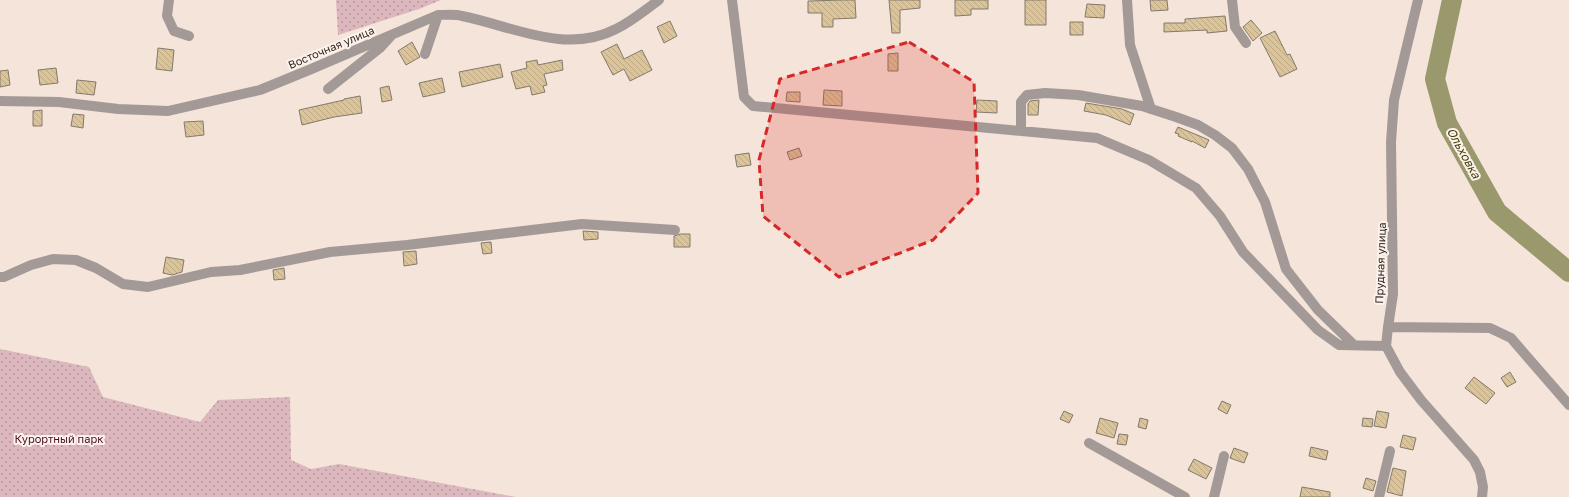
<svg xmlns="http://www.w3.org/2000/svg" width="1569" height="497" viewBox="0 0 1569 497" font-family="'Golos Text',sans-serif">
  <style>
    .park { fill: url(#park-dots) }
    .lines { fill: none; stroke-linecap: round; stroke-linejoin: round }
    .river { stroke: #9a986d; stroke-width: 20 }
    .building { fill: url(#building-back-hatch); stroke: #837a6b }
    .minor { stroke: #a39a98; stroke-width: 10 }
    .marked { fill: #d62828; fill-opacity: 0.2; stroke: #d62828; stroke-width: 3; stroke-dasharray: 8 5; stroke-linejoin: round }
    .labels { text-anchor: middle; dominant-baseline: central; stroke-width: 4; stroke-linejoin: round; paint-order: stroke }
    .street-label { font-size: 11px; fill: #312a26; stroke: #fdf3ec }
    .park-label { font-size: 11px; fill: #4c1023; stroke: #fdf3ec }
    .water-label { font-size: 12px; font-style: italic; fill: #423f06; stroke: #fdf3ec }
  </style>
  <defs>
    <pattern id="park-dots" width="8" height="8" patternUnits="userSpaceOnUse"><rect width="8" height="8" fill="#dcb7bd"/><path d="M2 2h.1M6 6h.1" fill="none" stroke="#b39599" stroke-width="1.8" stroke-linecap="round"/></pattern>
    <pattern id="building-back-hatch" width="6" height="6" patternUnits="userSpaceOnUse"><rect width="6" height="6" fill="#dbc39a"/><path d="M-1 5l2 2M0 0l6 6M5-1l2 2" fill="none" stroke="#bca885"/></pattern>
  </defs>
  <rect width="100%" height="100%" fill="#f5e4d9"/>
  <!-- park -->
  <path class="park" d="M336,0H441L419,9L338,35Z
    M0,349L89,367L103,397L200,422L218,400L290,397L291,460L311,469L339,464L516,497H0Z"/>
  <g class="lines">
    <!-- river -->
    <path class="river" d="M1452,0L1435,79L1447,123L1497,212L1569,272"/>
  </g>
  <!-- building -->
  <path class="building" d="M843,0H855L856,18L833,19V27H822V13H808V1Z
    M889,0H920V8L900,10V33H892Z
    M955,0H988V9H971V15L955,16Z
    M1025,0H1046V25H1025Z
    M1150,0H1167L1168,10L1151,11Z
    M1087,4L1105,5L1104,18L1085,17Z
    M1225,16L1227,31L1207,33V30L1164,32V23H1185V19Z
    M1251,20L1262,33L1253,41L1243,27Z
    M670,21L677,36L664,43L657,27Z
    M1070,22H1083V35H1070Z
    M1275,31L1287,55L1290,54L1297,69L1280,77L1260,38Z
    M412,42L420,57L406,65L398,51Z
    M617,44L624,59L642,50L652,70L630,81L624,69L613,75L601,52Z
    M158,48L174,50L172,71L156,69Z
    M898,53V71H888V54Z
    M537,60L538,65L562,60L563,70L544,74L547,85L543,86L545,92L532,95L530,86L516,89L511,72L527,68L526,62Z
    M500,64L503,77L462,87L459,72Z
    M56,68L58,83L40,85L38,70Z
    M8,70L10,85L0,87V71Z
    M442,78L445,92L423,97L419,83Z
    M77,80L96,82L94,95L76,93Z
    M389,86L392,100L382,102L380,88Z
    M824,90L842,91V106L823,105Z
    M787,92H800V102L786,101Z
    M360,96L362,113L334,117L302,125L299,110L344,100V99Z
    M977,100L997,101V113L976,112Z
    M1039,100L1038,115H1028V104L1030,101Z
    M1086,103L1122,109L1134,114L1130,125L1106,115L1084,111Z
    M42,110V126H33V111Z
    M73,114L84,115L83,128L71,126Z
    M203,121L204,135L186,137L184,122Z
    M1178,127L1209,140L1205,148L1192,141V142L1178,136L1179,134L1175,133Z
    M799,148L802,156L790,160L787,152Z
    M749,153L751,165L737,167L735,155Z
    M583,231L598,232V239L584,240Z
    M680,234H690V247H674V236Z
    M491,242L492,253L483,254L481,243Z
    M416,251L417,264L404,266L403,252Z
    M166,257L184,260L182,272L172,275L163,273Z
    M284,268L285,279L274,280L273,270Z
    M1510,372L1516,382L1507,387L1501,378Z
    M1474,377L1495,393L1486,404L1465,388Z
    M1222,401L1231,405L1227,414L1218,409Z
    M1064,411L1073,415L1069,423L1060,419Z
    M1377,411L1389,413L1386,428L1374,426Z
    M1100,418L1118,423L1114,438L1096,433Z
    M1140,418L1148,420L1146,429L1138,427Z
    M1363,418L1373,419L1372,427L1362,426Z
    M1119,434L1128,435L1126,445L1117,444Z
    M1403,435L1416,438L1413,450L1400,447Z
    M1311,447L1328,451L1326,460L1309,456Z
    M1234,448L1248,453L1244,463L1230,458Z
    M1194,459L1212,468L1206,479L1188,470Z
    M1393,468L1406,471L1402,496L1387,492Z
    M1366,478L1376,481L1373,491L1363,488Z
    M1302,487L1330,492V497H1300Z"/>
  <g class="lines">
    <!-- minor -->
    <path class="minor" d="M169,0L167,16L174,31L189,36
      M732,0L744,97L753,106L1097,138L1149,160L1196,188L1220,216L1243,252L1318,330L1339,345L1386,346
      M1127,0L1130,45L1151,109
      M1232,0L1235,27L1246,43
      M1418,0L1394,100L1391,142L1393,294L1388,327L1386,346L1400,372L1421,400L1474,460L1480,472L1483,487L1482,497
      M425,54L438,15
      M328,89L381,47L391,36
      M0,101L59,102L118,109L168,111L260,90L309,70L438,15C446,15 455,14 462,16C512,26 566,55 616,29C631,22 645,10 659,0
      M1021,130V102L1027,95L1045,93L1078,95L1142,106L1176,117L1198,125L1215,135L1232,148L1248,169L1265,202L1286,269L1318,310L1354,345
      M0,277H4L31,265L53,259L76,260L96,268L123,284L148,287L211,272L240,270L330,252L407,245L582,224L675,230
      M1388,327L1490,328L1511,338L1569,405
      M1089,443L1185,497
      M1214,497L1224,456
      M1379,497L1390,451"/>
  </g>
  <!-- marked area -->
  <path class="marked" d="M909,42L974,82L978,193L933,240L839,277L763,216L759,160L780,79Z"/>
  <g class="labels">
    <!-- street labels -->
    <g class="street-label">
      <text transform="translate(331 47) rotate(-23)">Восточная улица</text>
      <text transform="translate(1380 263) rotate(-88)">Прудная улица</text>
    </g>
    <!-- park labels -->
    <g class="park-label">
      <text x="59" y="438">Курортный парк</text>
    </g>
    <!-- water labels -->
    <g class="water-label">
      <text transform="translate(1464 153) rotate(61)">Ольховка</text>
    </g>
  </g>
</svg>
